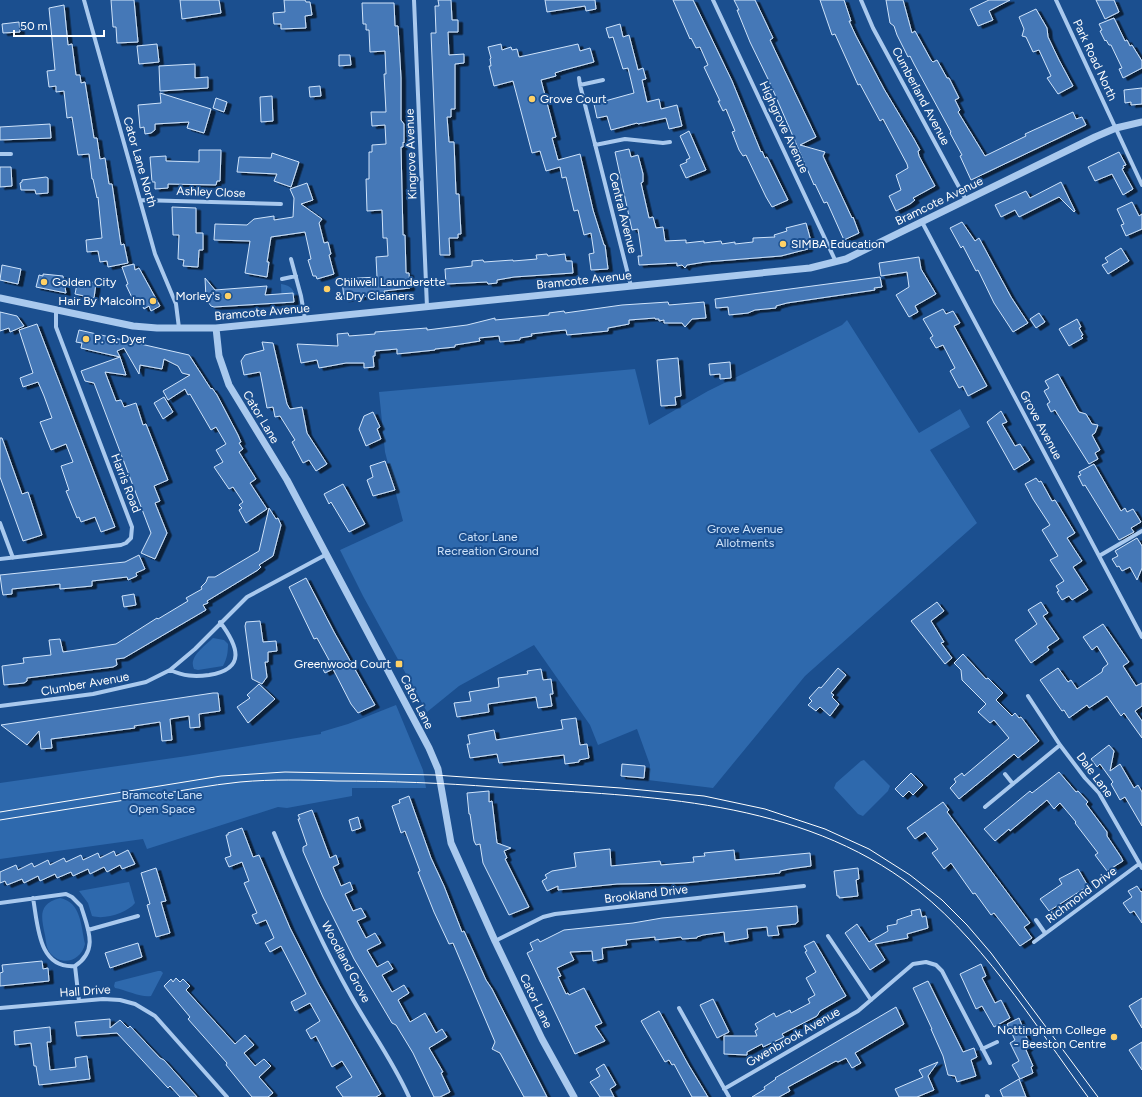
<svg xmlns="http://www.w3.org/2000/svg" width="1142" height="1097" viewBox="0 0 1142 1097" font-family="Figtree,sans-serif">
  <style>
    .green { fill: #2e69ad }
    .building { fill: #4478b7; stroke: #cfe3fa; filter: url(#shadow) }
    .lines { fill: none; stroke-linecap: round; stroke-linejoin: round }
    .minor { stroke: #a9c9ee; stroke-width: 4 }
    .tertiary { stroke: #a9c9ee; stroke-width: 7 }
    .tram { stroke: #fff; stroke-width: 1 }
    .poi-dot { fill: #ffd166; stroke: #1b4f8f; stroke-width: 1.5 }
    .labels { text-anchor: middle; dominant-baseline: central; stroke-width: 4; stroke-linejoin: round; paint-order: stroke }
    .street-label { font-size: 12px; fill: #fff; stroke: #1b4f8f }
    .poi-label { font-size: 12px; fill: #fff; stroke: #1b4f8f; text-anchor: start }
    .park-label { font-size: 12px; fill: #cfe3fa; stroke: #1b4f8f }
  </style>
  <defs>
    <filter id="shadow"><feDropShadow dx="4.5" dy="2.5" stdDeviation="0" flood-color="#0009"/></filter>
  </defs>
  <rect width="100%" height="100%" fill="#1b4f8f"/>
  <!-- green -->
  <path class="green" d="M281,284C292,286 293,289 297,299L295,304L293,303L294,305L291,310L282,311Z
    M847,320L919,433L960,409L970,427L930,450L977,523L805,676L713,788L648,780L650,765L637,729L598,745L590,725L534,645L459,686L427,712L363,596L340,550L403,521L385,452L379,392L635,369L649,425L708,391L842,325Z
    M213,638L224,640L228,644C228,652 227,659 223,666L198,670L194,669C188,657 205,646 213,638Z
    M396,705L423,770L426,788H352V796L287,808L278,807L147,849L143,839L0,859V783L187,756L321,734V732L348,724Z
    M864,760L890,786L888,791L863,816L858,814L834,788L836,783L861,761Z
    M129,882L135,903C127,913 105,920 92,916L88,903L79,891Z
    M60,898C81,902 81,926 85,944C81,961 62,967 50,953C46,948 46,940 45,935C41,916 38,904 60,898Z
    M158,971H161L163,973L151,996C142,998 126,990 115,988L114,986L115,982Z"/>
  <!-- building -->
  <path class="building" d="M111,0H134L138,42L117,43L116,27H113Z
    M180,0H219L221,13L182,19Z
    M284,0H305L306,2H310L312,15L305,16L306,28L281,29V24H274L273,13L285,12Z
    M438,0H451L452,20H458V32H448L449,55L464,54V63L455,64V109H451V117H447L449,142H454L456,194H459L461,234H458V238H449L450,255H440L431,33H436L435,6H439Z
    M545,0H595L596,9L586,11L585,6L547,12Z
    M673,0H693L732,81L761,152L762,151L765,158L767,157L788,200L772,207L766,197L746,155L743,156L739,150L732,132L735,131L726,109L723,111L718,101H720L704,67L708,65L700,47L696,48L691,38L690,39Z
    M734,0H755L773,38L770,40L816,137L800,145L825,152L823,156L852,218L853,217L859,233L844,240L827,202L824,203L815,184L814,185L769,81L750,42L737,10H739Z
    M820,0H844L851,21H849L856,36L884,89L914,139L920,150L918,151L919,156L935,186L913,198L915,200L910,204L896,211L889,196L901,190L896,175L908,168L907,164L883,119L880,121L860,84L858,85L835,34L832,35Z
    M886,0H903L912,33L915,31L931,60L933,62L937,60L947,78H949L959,98L955,100L960,110L958,112L985,156L1026,136L1025,134L1073,112L1076,119L1082,117L1086,125L971,180L960,156L962,155L950,133L951,132L914,64L910,56L908,57L897,35L894,26L890,23Z
    M989,0H1010L989,11L993,20L978,26L970,9Z
    M1096,0H1114L1119,12L1105,19Z
    M362,3H394L395,26H398L401,78V120L404,124V143L403,142V147H401L403,235H405L406,273H409L410,288L384,291L385,294L344,299L342,279L377,277L376,257L388,256L387,238H383L382,210L367,211L366,179H369V152H372V145L386,144L385,125L372,126L371,112H386L384,74H386L385,51L370,52L369,30H366V24H363Z
    M64,5L68,45L72,44L76,75H80L81,83L85,82L94,138H97L100,159L105,158L109,184H112L121,245L124,244L128,263L108,267L107,261L100,262L98,251L87,252L86,240L102,238L98,197L97,198L93,179H92L89,154L78,155L72,117L67,118L64,91L56,92V86L49,87L47,71L55,70L49,8Z
    M1036,9L1047,28L1048,37L1059,60L1073,86L1058,94L1047,78L1051,76L1039,50L1033,52L1026,37L1022,36L1024,29L1019,17Z
    M1114,18L1125,41L1127,40L1130,46L1132,45L1142,61V68L1123,78L1119,69L1122,68L1111,45H1109L1106,40L1105,41L1100,31L1102,30L1099,24Z
    M19,22L20,32L3,33L2,24Z
    M620,24L623,37L629,35L638,70L643,68L646,79L642,80L647,102L659,99L661,109L677,105L682,126L669,129L666,118L638,124L637,123L611,130L607,116L597,118L594,104L634,93L628,68L623,69L613,37L609,38L606,28Z
    M157,44L159,62L139,64L137,46Z
    M501,44L502,50L511,47L512,50L517,49L519,57L578,44L580,51L590,48L594,62L564,70L555,73L556,76L541,80L556,137L552,138L558,160L580,154L593,210L604,245H605L608,269L591,270L589,254L594,253L591,233L584,235L578,210L574,211L566,177L562,178L560,167L546,171L540,151L532,153L513,81L494,86L489,66H491L490,59L491,58L488,47Z
    M339,55H350L351,65L339,66Z
    M195,64V78L208,77V88L160,91L159,66Z
    M320,86L321,96L310,97L309,87Z
    M1142,88V104L1131,105V102L1125,103L1124,90Z
    M160,93L211,109L204,133L187,128L189,122L155,124V130L151,133L145,134L144,127L140,128L138,105L161,103Z
    M272,96L273,121L261,122L260,97Z
    M216,98L227,102L224,112L213,108Z
    M50,124L51,138L0,140V127Z
    M689,131L706,170L686,178L680,165L687,162L686,160L690,158L680,136Z
    M629,149L631,157L638,155L643,174V182L641,183L649,218L653,217L656,228L663,227L665,241L686,240V243L704,241V243L721,241L722,244L735,242V244L753,242V238L775,237L774,235L787,231L786,228L806,223L812,245L808,246V249L781,256L705,262L687,265L685,268L682,265L677,266V263L639,265L638,256H642L638,229L632,230L615,152Z
    M199,150H221L220,181H217L216,185L168,184V188L155,189V182H152L150,157L166,156V161L199,162Z
    M1119,152L1126,165L1123,166L1124,168L1122,169L1133,189L1123,195L1112,174L1095,181L1088,167Z
    M272,153L299,162L291,187L274,181L277,174L237,172L239,157L271,158Z
    M0,167H11L12,186L0,187Z
    M46,177L48,178V193L36,194L35,190H21L20,183L22,182V180Z
    M1061,182L1075,211L1074,212L1059,197L1019,217L1015,210L1001,217L995,205L1026,191L1030,198Z
    M307,183L313,200L301,204L322,219L319,223L324,243L328,242L331,254L329,255L334,274L317,279L316,276H313L308,260L311,259L305,232L271,237L267,262H269L267,277L245,273L250,241L214,240L215,224L247,225L254,219L274,216V220L293,217L294,198L290,189Z
    M1132,202L1139,216L1142,214V229L1126,236L1121,225L1124,224L1117,209Z
    M172,207L196,208V233H203V250H199L198,267L183,266L184,260L178,259L179,235H173Z
    M962,222L975,241L979,238L1011,297L1028,323L1013,332L994,303L978,270L976,271L963,246L961,248L950,228Z
    M1121,248L1129,261L1108,274L1102,265L1108,262L1105,258Z
    M547,254L548,256L565,254L566,261H572L573,273L514,277L497,280V283L488,284L487,282L446,284L445,269L472,266V261L483,260L484,262L513,260V261L537,259L536,255Z
    M919,257L921,269L936,294L915,306L918,312L909,317L896,295L909,287L907,272L881,276L879,263Z
    M134,264L135,270L139,268L160,306L151,311L149,306L144,309L140,301L135,304L126,285L128,284L122,267Z
    M2,265L21,269L18,284L0,280Z
    M43,274L63,276L66,293L36,287L39,275L43,276Z
    M880,277L882,287L874,288L875,290L787,303L776,306V308L755,310L748,313L729,315L728,307L716,308L715,299Z
    M205,278L215,290L267,286L265,295L293,293L294,302L214,307L211,306L206,299Z
    M78,279L96,283L94,298L75,294Z
    M668,302L669,305L704,302L706,318L692,319L685,327L682,323H664V320L659,321V319H655V318L629,320V324L608,328V331L567,335L566,330L555,331L531,334L532,336L520,338V340L500,342L499,336L479,338L480,341L455,345V347L435,349V350L397,354V349L375,351V356H373L374,367L364,368V363H346L319,368L317,360L301,363L297,344L338,346L337,334L348,333L349,336L375,334V332L427,328V330L467,325L495,318V320L549,315V313L564,311L565,313L622,305Z
    M943,309L946,314L953,311L960,323L954,326L987,386L968,396L963,386L959,388L950,371L955,368L943,345L936,348L930,338L933,336L923,319Z
    M0,312L17,316L24,326L10,332L9,328L0,331Z
    M1039,313L1045,322L1036,328L1030,319Z
    M1077,319L1081,327L1079,328L1083,335L1081,336L1083,338L1069,346L1059,329Z
    M37,324L115,527L101,532L95,517L81,522L79,517L77,518L66,491L69,490L61,466L73,462L66,444L51,450L40,422L52,418L44,396L38,382L23,387L20,378L33,373L19,330Z
    M79,330L189,355L211,389L212,388L217,395L238,435L241,442L239,443L243,449L239,452L256,479L250,483L267,509L246,523L239,510L242,508L239,505L243,502L233,487L229,489L214,467L223,462L216,450L226,444L216,427L211,430L190,394L188,395L185,389L168,400L163,391L190,375L182,373L178,366L164,359L162,369L140,365L139,374L124,348L117,351L120,357L81,348L82,343L76,342Z
    M262,342L273,343L287,404L290,409L302,407L307,433L327,464L316,471L309,460L303,463L292,442L295,440L280,416L275,417L273,407L267,408L260,372L244,375L241,361L245,355L264,350Z
    M120,357L126,375L105,372L116,401L121,400L124,407L136,403L143,425L146,424L168,480L154,486L160,501L155,503L167,533L155,559L141,553L151,533L94,383L85,381L81,371Z
    M678,358L681,396L675,397L676,405L661,406L657,360Z
    M730,362L731,378L720,379V374L710,375L709,364Z
    M1058,374L1079,412L1086,414L1092,424L1098,425L1095,433L1092,435L1100,450L1095,453L1098,459L1089,464L1055,410L1051,412L1047,404L1050,402L1044,391L1049,388L1045,381Z
    M164,397L173,412L163,419L154,403Z
    M1001,411L1007,422L1002,424L1015,446L1020,444L1030,460L1014,470L987,422Z
    M373,412L380,427L377,429L381,439L366,446L359,429L364,416Z
    M0,438H2L22,494L28,492L42,535L23,541L0,477Z
    M385,461L395,490L373,496L367,480L373,477L370,466Z
    M1094,464L1121,511L1125,508L1127,512L1133,509L1141,522L1131,528L1134,532L1119,540L1085,485L1083,486L1078,476L1081,475L1079,472Z
    M1036,478L1039,482L1041,481L1052,501L1055,500L1075,533L1067,538L1082,561L1073,567L1088,590L1072,600L1069,596L1062,600L1057,592L1059,591L1056,586L1064,581L1050,560L1058,556L1042,530L1050,525L1033,499L1025,484Z
    M343,484L365,524L349,532L331,502L329,504L324,494Z
    M269,508L276,519L278,518L281,525L273,556L259,565L261,567L258,570L207,601L208,603L203,605L206,610L124,658L116,659L117,665L113,667L27,678V681L24,683L4,685L2,666L24,663L23,658L51,655L49,640L60,639L63,652L116,644L157,618L158,619L188,601L186,598L202,589L201,587L206,582L208,577H215L259,551Z
    M1137,538L1142,546V568L1137,580L1130,567L1122,571L1119,566L1117,567L1112,559L1118,556L1115,551Z
    M139,555L145,569L136,573L137,576L128,580L127,577L92,581V586L60,589V584L12,589V594L3,595L2,590L0,575L125,562Z
    M306,578L334,632L375,705L358,713L351,704L333,669L325,673L320,664L329,660L317,638L314,639L289,587Z
    M134,594L136,605L124,607L122,596Z
    M937,602L944,611L931,621L944,642L941,643L952,658L945,664L911,621Z
    M1041,602L1048,613L1043,616L1059,639L1047,647L1049,650L1031,663L1015,640L1037,624L1028,610Z
    M260,621L263,642L276,641L277,651L268,652V662H265L267,677L262,684L252,679L245,626L246,622Z
    M1103,624L1129,662L1123,666L1136,686L1142,683V706L1135,711L1142,721V738L1124,713L1121,716L1107,696L1089,708L1087,705L1069,718L1064,710L1062,711L1040,680L1058,668L1068,682L1071,680L1077,689L1102,672L1103,668L1108,664L1097,646L1092,650L1083,637Z
    M963,654L986,679L988,678L1003,693L996,700L1012,716L1015,713L1019,718L1021,717L1039,741L1018,758L1014,754L959,799L950,788L956,782L954,779L962,773L964,776L1009,738L994,720L990,723L978,712L986,704L962,680L961,670L954,663Z
    M838,668L846,675L831,693L834,695L832,697L839,704L830,716L820,707L816,711L808,705L812,701L809,698L819,687L821,688Z
    M541,669L543,680L551,679L553,694H550L552,706L538,708L536,697L488,704L489,712L457,717L454,703L471,701L469,692L499,687L498,678L528,674L527,671Z
    M259,684L275,699L248,723L237,707L250,698L247,695Z
    M213,693H218L220,711L199,714L200,727L190,728L189,716L170,719L172,740L162,741L160,722L134,726L135,728L51,739L52,748L41,749L39,731L27,745L1,725Z
    M576,718L580,745L587,744L589,758L579,760V762L565,764L564,755L499,763L497,754L470,758L467,744H470L468,735L494,730L496,740L563,729L561,720Z
    M1109,745L1114,751L1110,771L1120,764L1134,788L1138,785L1142,792V826L1125,797L1120,800L1111,784L1113,782L1100,764L1097,767L1091,759Z
    M622,764L645,766L644,778L621,776Z
    M1059,772L1076,792L1078,791L1088,802L1086,804L1107,832V836L1121,857L1123,861L1107,871L1095,855L1098,853L1075,823L1076,822L1060,803L1054,809L1047,800L1010,831L1009,829L995,841L984,829L1030,791L1032,793Z
    M911,773L923,785L913,795L909,791L903,797L895,789Z
    M489,791V802L492,801L497,843L511,848L504,851L507,858L505,859L529,907L509,915L483,863L480,844L476,845L474,841L470,814H469L467,793Z
    M409,796L431,858L444,886L462,932L464,931L486,980L492,989L547,1097H524L500,1053L492,1049L495,1042L453,943L449,944L434,912L418,872L420,871L405,831L401,833L392,806L400,803L399,800Z
    M943,802L949,810L947,812L1030,923L1024,927L1032,938L1020,946L994,913L991,915L975,893L973,894L951,863L944,869L932,853L938,849L925,832L915,839L907,828Z
    M312,810L330,858L336,855L339,864L333,867L341,886L350,882L353,890L345,894L353,911L361,908L366,917L357,921L366,938L375,933L381,943L367,950L377,967L388,961L393,969L382,975L392,992L404,985L409,993L398,1000L410,1022L425,1013L436,1033L442,1029L447,1037L429,1048L443,1072L441,1073L450,1092L440,1097H434L413,1053L396,1025L392,1023L354,959L323,897L303,851V847L307,845L298,819H300L298,815Z
    M358,817L361,828L352,831L349,820Z
    M242,828L253,857L259,855L290,928L318,983L381,1094L376,1097H343L336,1087L352,1077L342,1061L332,1067L316,1036L311,1039L306,1030L320,1021L310,1003L295,1011L291,1002L306,994L281,946L270,952L265,943L274,938L266,920L256,924L252,915L257,913L244,883L249,881L242,862L229,867L225,858L231,856L226,835H228V833Z
    M610,849L611,866L660,861L661,865L694,862L693,857L705,856L704,853L734,850L735,860L810,853L811,866L789,869L780,871V873L685,883L617,884L558,890V886L547,891L542,881L547,878L545,875L552,871L576,867L574,853Z
    M128,850L135,864L122,869L120,865L107,872L104,867L90,874L88,869L73,876L71,872L57,878L55,874L40,881L38,876L24,883L22,879L7,885L5,881L0,883V872L16,865L18,870L32,863L34,867L48,860L50,865L64,858L66,862L81,855L83,860L98,853L100,858L114,851L116,856Z
    M156,868L166,901L161,902L170,933L156,937L147,905L150,904L141,873Z
    M858,868L859,879L856,880L858,896L839,898V896H837L834,871Z
    M1078,869L1088,886L1049,911L1040,899L1062,884L1059,879Z
    M1137,886L1141,892L1142,891V923L1134,911L1130,913L1123,903L1132,897L1128,891Z
    M797,906L798,922L796,923V924L777,926L779,935L768,936L767,927L747,929L748,938L725,942L724,932L703,935L697,937V938L682,939L681,937L655,940V937L626,940L627,945L602,948L603,959L593,961L592,951L570,952L574,960L557,968L561,976L558,977L566,994L568,993L569,995L584,988L602,1023L595,1026L605,1041L575,1054L527,953L533,950L530,943L538,939L540,942L564,930L633,923L662,918Z
    M920,909L922,917L926,916L928,928L907,934L908,938L875,944L885,960L870,970L845,933L857,924L869,942L888,931L887,926L897,924V920L912,915L911,911Z
    M814,941L846,996L820,1011L817,1016L782,1034L784,1037L763,1047L762,1044L747,1052V1055L724,1054V1036H757L755,1031L758,1029L755,1024L774,1013L776,1017L790,1010L791,1013L810,1003L808,999L815,995L806,978L816,972L805,952L807,951L804,946Z
    M138,943L142,957L110,968L105,953Z
    M42,961L43,969L48,968L49,981L0,986V973L3,972L2,965Z
    M981,964L986,976L982,978L995,1003L1001,1000L1010,1018L994,1027L982,1006L976,1009L960,974Z
    M176,978L180,982L183,979L190,986L186,990L235,1044L245,1035L254,1045L244,1053L255,1066L264,1059L271,1066L259,1077L273,1093L268,1097H252L226,1065L227,1063L188,1019L190,1017L164,986L171,979L173,982Z
    M928,981L963,1052L974,1048L977,1057L971,1060L976,1076L957,1082L955,1076L948,1075L943,1056L931,1029H932L913,988Z
    M1142,998V1028L1129,1006Z
    M713,999L729,1032L717,1038L700,1005Z
    M896,1007L904,1024L855,1053L861,1063L852,1068L846,1058L838,1062L836,1061L788,1087L790,1091L779,1097H752L765,1089L764,1087L776,1079L775,1078Z
    M659,1011L688,1064L708,1097H692L674,1064L672,1065L669,1060L665,1062L641,1021Z
    M1019,1018L1030,1046L1026,1050L1033,1066L1031,1067L1033,1073L1020,1079L1012,1065L1019,1061L1010,1043L1015,1040L1007,1024Z
    M110,1019V1028L120,1020L128,1028L130,1026L160,1058L164,1060L197,1097H180L170,1086L168,1088L117,1033L77,1036L75,1022Z
    M50,1027L51,1042H47L50,1070L76,1067L75,1058L87,1056L90,1079L39,1085L36,1066H34L31,1043L15,1045L14,1031Z
    M1142,1042V1070L1129,1050Z
    M938,1062L928,1076L934,1090L917,1097H899L895,1089L923,1077L919,1070Z
    M604,1064L616,1085L610,1089L614,1097H600L590,1082L600,1076L596,1069Z
    M1019,1079L1026,1097H1003L1000,1090Z"/>
  <g class="lines">
    <!-- minor -->
    <path class="minor" d="M84,0L155,254L176,304L179,328
      M414,0L427,307
      M713,0L836,262
      M861,0L873,28L966,200
      M1056,0L1142,185
      M579,78L580,85
      M603,80L580,85L631,286
      M595,145L625,139L663,143L670,142
      M0,154H11
      M140,200L281,204
      M922,222L1142,637
      M291,259L301,296L305,319
      M282,279L296,276
      M0,523L13,558
      M1099,556L1142,531
      M0,559L121,545L126,543L131,538L132,527L56,327V310
      M170,670C184,676 194,677 209,675C247,669 238,646 220,622
      M1028,696L1060,745L1085,778L1099,793L1142,868
      M0,706L93,694L146,682L170,670L195,649L247,597L327,554
      M1005,774L1013,784
      M985,807L1060,745
      M274,833C297,889 321,943 351,996C370,1030 393,1061 409,1097
      M33,898C38,925 38,969 75,966L79,1001
      M0,903L66,894L72,897L81,906C88,929 99,950 75,966
      M1036,920L1045,933
      M88,930L138,916
      M828,936L871,1000
      M495,941L543,917L555,914L804,886
      M1034,942L1139,864
      M0,1008L103,999L120,1000L135,1004L155,1016L227,1097
      M679,1008L729,1097
      M982,1049L997,1042
      M724,1089L858,1011L913,964L926,962L936,965L942,971L990,1063
      M987,1096L988,1097"/>
    <!-- tertiary -->
    <path class="tertiary" d="M0,298L133,326L157,328H216L810,268L846,259L1095,137L1116,128L1142,122
      M216,328L219,356L229,385L287,480L429,748L438,769L451,843L495,941L542,1039L574,1097"/>
    <!-- tram -->
    <path class="tram" d="M0,812L221,776L285,772L435,775L621,788L704,796L765,809L825,829L869,849L910,875L942,900L967,925L991,953L1098,1097
      M0,820C50,812 100,804 150,796C180,791 210,785 240,782C273,779 305,780 337,781C390,781 443,783 495,787C635,796 786,796 904,880C979,933 1034,1024 1088,1097"/>
  </g>
  <!-- markers -->
  <g class="poi-dot">
    <circle cx="532" cy="99" r="4"/>
    <circle cx="783" cy="244" r="4"/>
    <circle cx="44" cy="282" r="4"/>
    <circle cx="327" cy="289" r="4"/>
    <circle cx="228" cy="296" r="4"/>
    <circle cx="153" cy="301" r="4"/>
    <circle cx="86" cy="339" r="4"/>
    <rect x="395" y="660" width="8" height="8" rx="2"/>
    <circle cx="1114" cy="1037" r="4"/>
  </g>
  <g class="labels">
    <!-- street labels -->
    <g class="street-label">
      <text transform="translate(1095 60) rotate(65)">Park Road North</text>
      <text transform="translate(921 96) rotate(62)">Cumberland Avenue</text>
      <text transform="translate(784 127) rotate(65)">Highgrove Avenue</text>
      <text transform="translate(411 154) rotate(-92)">Kingrove Avenue</text>
      <text transform="translate(140 162) rotate(74)">Cator Lane North</text>
      <text transform="translate(211 192) rotate(2)">Ashley Close</text>
      <text transform="translate(939 201) rotate(-26)">Bramcote Avenue</text>
      <text transform="translate(623 213) rotate(76)">Central Avenue</text>
      <text transform="translate(584 280) rotate(-6)">Bramcote Avenue</text>
      <text transform="translate(262 312) rotate(-5)">Bramcote Avenue</text>
      <text transform="translate(261 417) rotate(59)">Cator Lane</text>
      <text transform="translate(1041 425) rotate(62)">Grove Avenue</text>
      <text transform="translate(126 483) rotate(69)">Harris Road</text>
      <text transform="translate(85 684) rotate(-10)">Clumber Avenue</text>
      <text transform="translate(417 702) rotate(63)">Cator Lane</text>
      <text transform="translate(1095 775) rotate(53)">Dale Lane</text>
      <text transform="translate(646 894) rotate(-7)">Brookland Drive</text>
      <text transform="translate(1081 895) rotate(-37)">Richmond Drive</text>
      <text transform="translate(346 962) rotate(62)">Woodland Grove</text>
      <text transform="translate(85 991) rotate(-4)">Hall Drive</text>
      <text transform="translate(536 1001) rotate(64)">Cator Lane</text>
      <text transform="translate(793 1037) rotate(-30)">Gwenbrook Avenue</text>
    </g>
    <!-- poi labels -->
    <g class="poi-label">
      <text x="540" y="99">Grove Court</text>
      <text x="791" y="244">SIMBA Education</text>
      <text x="52" y="282">Golden City</text>
      <text x="335" y="282">Chilwell Launderette<tspan x="335" dy="14">&amp; Dry Cleaners</tspan></text>
      <text x="220" y="296" text-anchor="end">Morley's</text>
      <text x="145" y="301" text-anchor="end">Hair By Malcolm</text>
      <text x="94" y="339">P. G. Dyer</text>
      <text x="391" y="664" text-anchor="end">Greenwood Court</text>
      <text x="1106" y="1030" text-anchor="end">Nottingham College<tspan x="1106" dy="14">- Beeston Centre</tspan></text>
    </g>
    <!-- park labels -->
    <g class="park-label">
      <text x="745" y="529">Grove Avenue<tspan x="745" dy="14">Allotments</tspan></text>
      <text x="488" y="537">Cator Lane<tspan x="488" dy="14">Recreation Ground</tspan></text>
      <text x="162" y="795">Bramcote Lane<tspan x="162" dy="14">Open Space</tspan></text>
    </g>
  </g>
  <!-- scale -->
  <path d="M14 30v6h90v-6" fill="none" stroke="#ffffff" stroke-width="2"/>
  <text x="20" y="30" font-size="12" fill="#ffffff" stroke="#1b4f8f" stroke-width="3" paint-order="stroke">50 m</text>
</svg>
